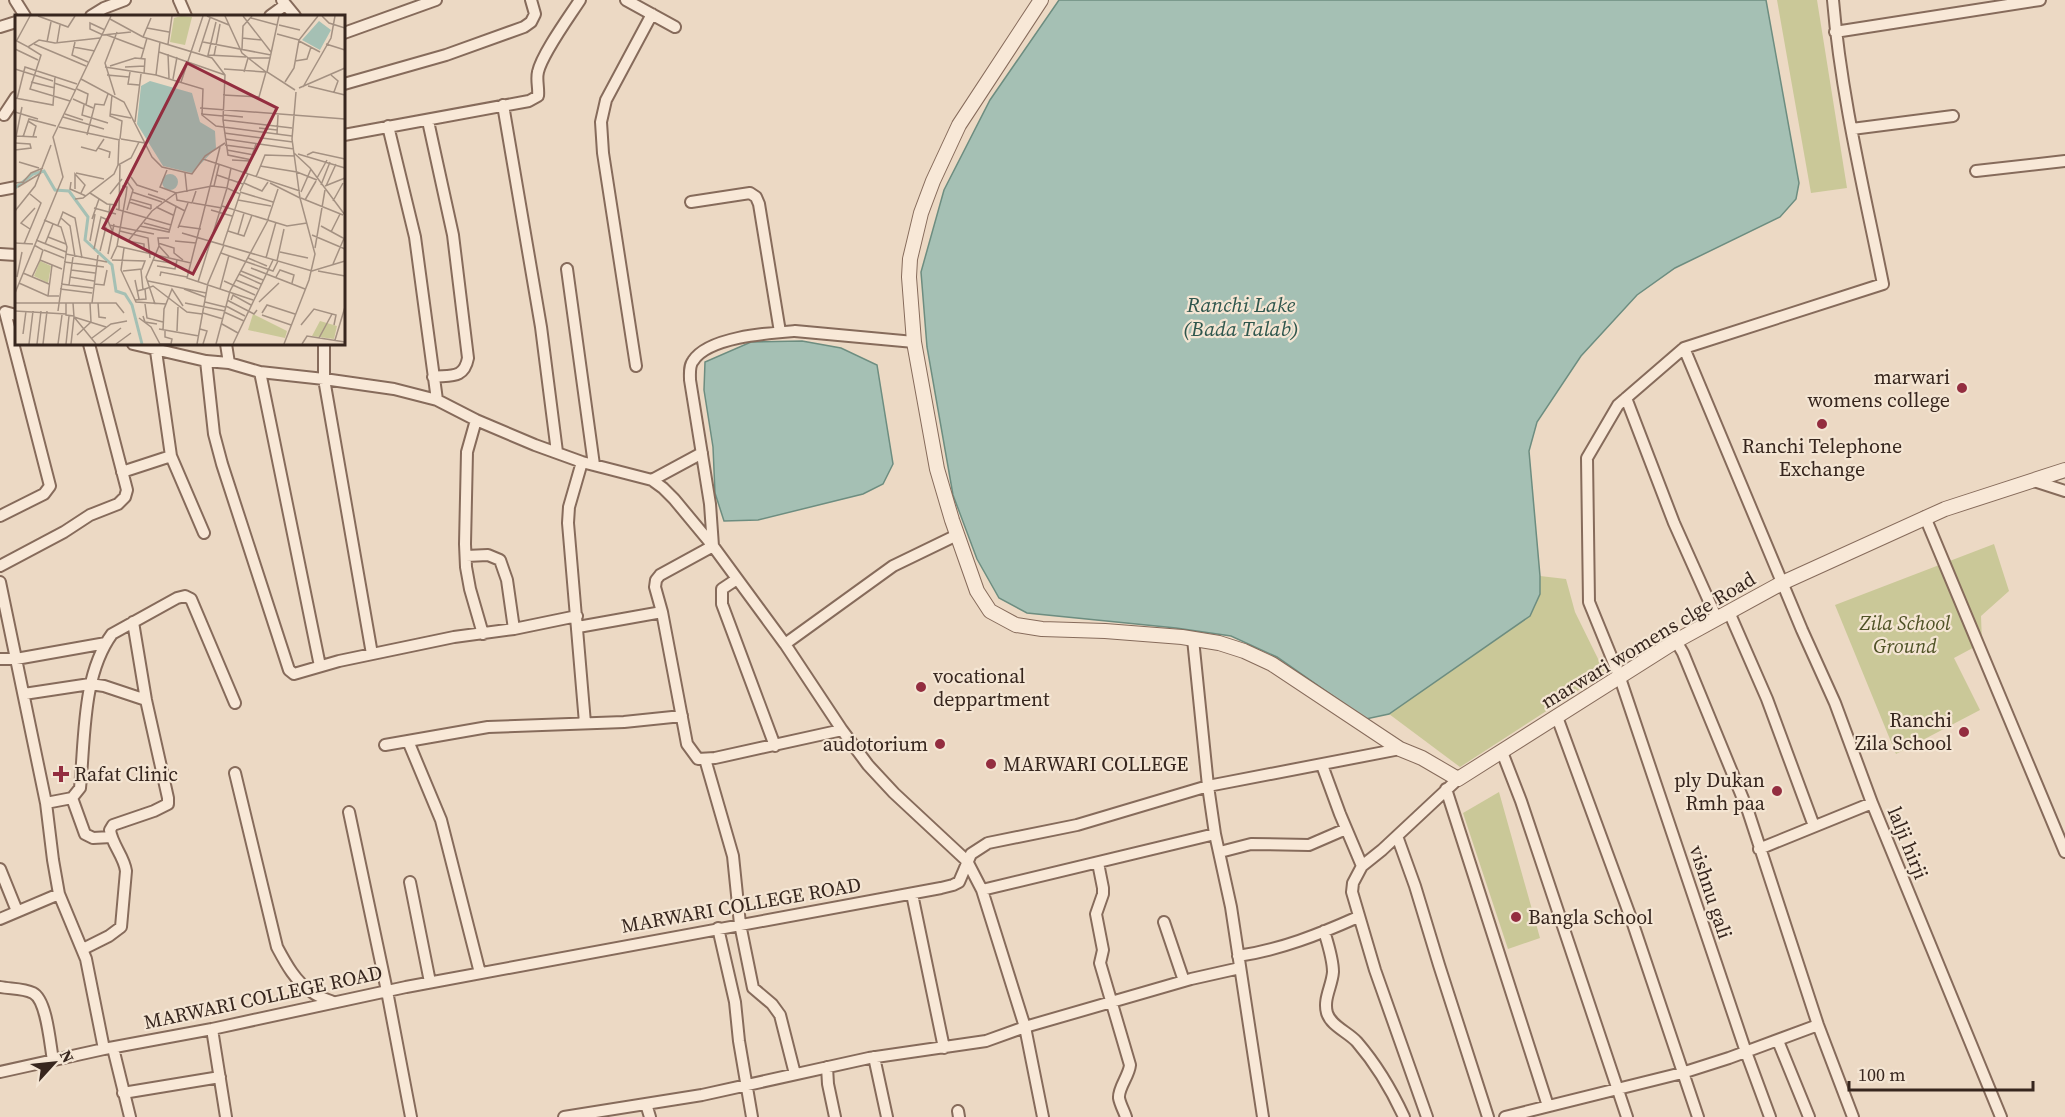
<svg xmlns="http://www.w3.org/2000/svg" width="2065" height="1117" viewBox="0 0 2065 1117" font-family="'Source Serif 4',serif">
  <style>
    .green { fill: #cac898 }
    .water { fill: #a5c0b4; stroke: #6d8d80; stroke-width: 1.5 }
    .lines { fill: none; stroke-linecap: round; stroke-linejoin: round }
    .minor-casing { stroke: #866b5b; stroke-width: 14 }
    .tertiary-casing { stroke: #866b5b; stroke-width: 16 }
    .minor { stroke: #f8e8d7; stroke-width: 10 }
    .tertiary { stroke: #f8e8d7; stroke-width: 14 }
    .poi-dot { fill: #932d3f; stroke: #f4e5d3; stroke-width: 2 }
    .labels { text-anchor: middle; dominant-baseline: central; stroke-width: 4.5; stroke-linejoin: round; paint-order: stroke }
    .poi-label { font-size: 20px; fill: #37261e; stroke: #f4e5d3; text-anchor: end }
    .park-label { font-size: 20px; font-style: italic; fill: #4f5226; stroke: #f4e5d3 }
    .street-label { font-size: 20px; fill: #37261e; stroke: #f4e5d3 }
    .water-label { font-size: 21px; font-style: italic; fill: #2e564d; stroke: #f4e5d3 }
    .inset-river { fill: none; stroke: #a5c0b4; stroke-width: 3 }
    .inset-road { fill: none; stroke: #a49182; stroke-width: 1.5 }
    .view { fill: #932d3f; fill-opacity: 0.15; stroke: #932d3f; stroke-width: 3 }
    .inset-edge { fill: none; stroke: #37261e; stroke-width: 3 }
  </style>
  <rect width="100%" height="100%" fill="#ecd9c4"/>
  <!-- green -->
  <path class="green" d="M1777,0H1817L1847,188L1811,193Z
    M1994,544L2009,591L1981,616L1982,643L1954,658L1980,710L1896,754L1835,605Z
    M1540,576L1566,579L1575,612L1605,673L1460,767L1389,714L1530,616L1540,594Z
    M1499,792L1540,938L1508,949L1463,813Z"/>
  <!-- water -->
  <path class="water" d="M1059,0H1766L1799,183L1796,199L1780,217L1675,268L1637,295L1581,356L1537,422L1529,451L1540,576V594L1530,616L1389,714L1366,719L1277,657L1231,636L1176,628L1027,613L999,598L977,559L953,495L927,347L921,272L944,190L990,100Z
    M802,341L841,348L877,365L893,464L883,484L863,494L758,520L724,521L715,493L713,447L704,390L705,362L751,342Z"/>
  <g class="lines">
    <defs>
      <path id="minor" d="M15,0L25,16
        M179,0L186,16
        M282,0L295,16
        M626,0L675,27
        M91,16L104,8L125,0
        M270,16L285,5
        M0,27L16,22
        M1835,32L2040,0
        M344,33L436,0
        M344,84L446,55L524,27L531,22L535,14L531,0
        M503,105L541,327L557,452
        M4,115L16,97
        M428,121L453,235L468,358C464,379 451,375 433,377
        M388,126L415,237L437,400
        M1852,129L1953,116
        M344,135L529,101L538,96C539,88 536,80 538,72C542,54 569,17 580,0
        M1976,171L2065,161
        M0,190L16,187
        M691,202L750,193L756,197L759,204L780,332
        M0,254L16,255
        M567,269L594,465
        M914,342L795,331C768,333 708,337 693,361C689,366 690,374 690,380L710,504L713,546L785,644L842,730L868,765L894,793L967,861L982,890L1025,1027L1191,979L1240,968
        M133,344L206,361L229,363L260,372L324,379L394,389L437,400L476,420L535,445L582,462L652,480L663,488L674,499L713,546L660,575L656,580L655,587L662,612L687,744L698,759L715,758L842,730
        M155,344L171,456L204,533
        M226,344L229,363
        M324,344V379L372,654
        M1684,348L1802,630L1835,703L1872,803L2001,1117
        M206,361L214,434L222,464L289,670L294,674L339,661L454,637L514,629L577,616
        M636,366L603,153L601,122L606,100L652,14
        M260,372L320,666
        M1626,398L1674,523L1717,619
        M476,420L467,452L465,544L466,567L470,589L483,634
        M582,462L569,507L568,523L585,723
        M122,472L171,456
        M652,480L702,453
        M2034,481L2065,491
        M0,516L44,494L50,486L5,312L16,315
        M1925,517L2065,852
        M466,556L488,555L500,560L507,580L514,629
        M0,566L64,532L90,515L118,504L125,497L127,490L89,344
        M737,579L722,589V604L775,746
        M0,582L46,803L53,860L59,894L86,959L104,1049
        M1729,612L1767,699L1814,826
        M578,627L662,612
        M1193,639L1208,786L1215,834L1231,907L1263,1117
        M1676,641L1683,653L1748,811L1818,1025L1853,1117
        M785,644L893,566L957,535
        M0,659H16L106,643
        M24,694L90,684L104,686L146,700
        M1557,717L1632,921L1698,1117
        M408,741L441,820L480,973
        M385,745L488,727L624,722L682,716
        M1502,752L1521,801L1627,1117
        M705,759L733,856L740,924L753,988L772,1004L780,1015L795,1074
        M1322,765L1340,814L1362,866
        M235,773L277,947C285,962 296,983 312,992C318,997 326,999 333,1002
        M1446,789L1548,1106
        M72,798L85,834L93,838L111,837
        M46,803L72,798L80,788C85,739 82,675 112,634L177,598L185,596L191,599L235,703
        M349,812L387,991L411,1117
        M1397,836L1415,886L1439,965L1488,1117
        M1759,849L1872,803
        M1220,852L1251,844L1309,845L1346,829
        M1098,863L1103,888V894L1096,914L1103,950L1100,963L1130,1065C1129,1076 1118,1088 1119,1098C1120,1104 1124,1111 1126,1117
        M0,869L17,911
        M410,882L430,982
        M982,890L1215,834
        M912,894L944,1048
        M0,919L59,894
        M1164,922L1184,981
        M718,928L735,1002L739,1041L752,1117
        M1324,931C1328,944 1333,959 1333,972C1332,986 1323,999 1327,1013C1331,1026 1348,1032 1357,1042C1376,1064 1392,1091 1404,1117
        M83,949L109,936L121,927L126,871C124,856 112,845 110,830L113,825L154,811L168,804V798L146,700L133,622
        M1238,956C1280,950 1320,934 1358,917
        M0,987C10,989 23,988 33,993C47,1000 50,1045 53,1060
        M212,1029L226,1117
        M1778,1041L1809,1117
        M113,1048L130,1117
        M874,1057L887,1117
        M827,1067L828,1084L835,1117
        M0,1072L104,1049L212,1029L406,987L941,888L953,885L959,882L971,854L988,843L1077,825L1208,786L1400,749
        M123,1093L220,1077
        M646,1104L650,1117
        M958,1111L959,1117
        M564,1117L702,1095L869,1058L986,1041L1025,1027L1043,1117
        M1427,1117L1375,970L1352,892L1353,883L1362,866L1382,850L1458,779
        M1505,1117L1682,1073L1729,1058L1818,1025
        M1770,1117L1746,1052L1620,678L1589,602L1587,458L1618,405L1684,348L1883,284C1864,190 1841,96 1833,0"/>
      <path id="tertiary" d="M1041,0L959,125L933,181L921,213L910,259L909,277L914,342L937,469L952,520L977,591L990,611L1016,625L1042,629L1105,631L1182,637L1219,643L1244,651L1272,664L1400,749L1422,758L1458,779L1676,641L1782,583L1945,509L2065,470"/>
    </defs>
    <!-- minor casing -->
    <use href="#minor" class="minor-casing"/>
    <!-- tertiary casing -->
    <use href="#tertiary" class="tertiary-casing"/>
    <!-- minor -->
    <use href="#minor" class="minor"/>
    <!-- tertiary -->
    <use href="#tertiary" class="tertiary"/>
  </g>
  <!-- markers -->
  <g class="poi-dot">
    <circle cx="1962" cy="388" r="6"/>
    <circle cx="1822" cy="424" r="6"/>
    <circle cx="921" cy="687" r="6"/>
    <circle cx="1964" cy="732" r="6"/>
    <circle cx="940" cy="744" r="6"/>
    <circle cx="991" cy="764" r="6"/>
    <path d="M58 765h6v6h6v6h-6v6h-6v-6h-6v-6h6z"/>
    <circle cx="1777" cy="791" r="6"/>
    <circle cx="1516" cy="917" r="6"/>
  </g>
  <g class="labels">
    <!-- poi labels -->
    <g class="poi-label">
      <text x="1950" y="377">marwari<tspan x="1950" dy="23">womens college</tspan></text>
      <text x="1822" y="446" text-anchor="middle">Ranchi Telephone<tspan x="1822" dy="23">Exchange</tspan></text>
      <text x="933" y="676" text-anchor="start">vocational<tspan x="933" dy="23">deppartment</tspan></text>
      <text x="1952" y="720">Ranchi<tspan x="1952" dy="23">Zila School</tspan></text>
      <text x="928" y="744">audotorium</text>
      <text x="1003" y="764" text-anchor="start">MARWARI COLLEGE</text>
      <text x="74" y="774" text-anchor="start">Rafat Clinic</text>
      <text x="1765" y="780">ply Dukan<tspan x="1765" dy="23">Rmh paa</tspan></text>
      <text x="1528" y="917" text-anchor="start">Bangla School</text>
    </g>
    <!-- park labels -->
    <g class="park-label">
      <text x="1905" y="623">Zila School<tspan x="1905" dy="23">Ground</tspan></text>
    </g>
    <!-- street labels -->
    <g class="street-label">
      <text transform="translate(1648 640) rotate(-31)">marwari womens clge Road</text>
      <text transform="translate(1908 843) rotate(68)">lalji hirji</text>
      <text transform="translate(1711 892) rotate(72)">vishnu gali</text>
      <text transform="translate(741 905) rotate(-10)">MARWARI COLLEGE ROAD</text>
      <text transform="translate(263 997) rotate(-12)">MARWARI COLLEGE ROAD</text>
    </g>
    <!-- water labels -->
    <g class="water-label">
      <text x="1241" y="304">Ranchi Lake<tspan x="1241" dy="24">(Bada Talab)</tspan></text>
    </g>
  </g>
  <!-- overview -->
  <g transform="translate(15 15)">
    <rect width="330" height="330" fill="#ecd9c4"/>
    <path d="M166,1L177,2L170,30L155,27L159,3ZM25,246L36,251L33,268L19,261ZM238,299L272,316L270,323L233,315ZM305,306L322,311L319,324L297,321Z" fill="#cac898"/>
    <path d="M304,6L316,15L305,35L287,25ZM135,66L177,78L185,107L200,116L201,133L177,158L148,151L122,109L126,71ZM147 167a8 8 0 1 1 16 0a8 8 0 1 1-16 0Z" fill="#a5c0b4"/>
    <path class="inset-river" d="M0,173L18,159L29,156L40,175L54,176L73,202L70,225L97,250L101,276L110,279L117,290L127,329"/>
    <path class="inset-road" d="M23,1L53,12L60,1M192,1L214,10M210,1L227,38L251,57M228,1L256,37M264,1L252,57L280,75M307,1L314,8L330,13M236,3L262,10M95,4L128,22L197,43L210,60L208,105L213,140L237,145M201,7L193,40L231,42M264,10L285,15M132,13L154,17M90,15L75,8V14L88,20L116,17M262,19L284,25M92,20L129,34M128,22L136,3M227,23L247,25M0,25L13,32L24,25L40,28L85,23M2,25L15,1M284,26L305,37M32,27L36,7M60,27L57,40L73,47M188,27L256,40M42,28L45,10M19,29L71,51M153,29L157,1M311,29L330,35M13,32L26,40L15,74L55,86M58,32L80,36M0,34L23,45M227,34L228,11L237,1M144,37L210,60M184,37L195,3M153,39L154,63M199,41L205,9M126,44L132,23M280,46L292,44L296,32M95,51L120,43L130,44L129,59M90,52L141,60L188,74L187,100L201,111L277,121M110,52L130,51M0,54L38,66M209,54L250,57M115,57L113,69L124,70M229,57L233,43H255M92,60L114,62M141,60L145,27M316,60L323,66L319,77M66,64L109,87L137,142L147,152L177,159L190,141L210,128M158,64L162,42M16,67L40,73M166,67L188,1M270,67L279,53L284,25L303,1M39,68L60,75M293,71L330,80M288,72L316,23L320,1M284,73L330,53M62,74L73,79L71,90M97,80L95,101L107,106L105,124M100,80L90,48L102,17M208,80L244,82L251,57M0,83L38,90L40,61M2,84L10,52L62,69M58,84L78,93M69,90L67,100L93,108M185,93L330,104M0,97L23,104M50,99L68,105M95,99L116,103M186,99L208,101M208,100L228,102M48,102L89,114M208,105L277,113M13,106L21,111L18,122M120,107L126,59M44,112L105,125M244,113L262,115M209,118L278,127M262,119L263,100M72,120L80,89L89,90L93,79M1,121L22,122M8,122L14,104L41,111M106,124L130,128M210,124L279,134M0,127L7,92M0,128L15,129L16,133L0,135M210,130L240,134M66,132L81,136L89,124M205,132L172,263L238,285M83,133L95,137L94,143M212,135L239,140M279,138L295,153L330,200M283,139L330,153M292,140L298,137L330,144M188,144L285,176M217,145L235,146M4,147L24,153M103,150L104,125M245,151L282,157L302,165M152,155L145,172L161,178L197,171L212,173L216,153M61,158L89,164M170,158L172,177M231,158L241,129M202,160L228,169M116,162L122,170L143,177M241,162L250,140L280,141M302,163L312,145M111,165L118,175L112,195M56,167L55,174L71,181M0,168L8,167L16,158L28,153M229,168L247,176L253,167M255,168L285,183M306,170L315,147M199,171L204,150M310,171L330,163M311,171L321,149M3,172L26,158M60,174V159L70,170L66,178M225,176L233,159M117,177L147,187M225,177L258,187M286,177L296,154M75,178L92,189L102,190M95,179L107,164M133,179L150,185M286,183L328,200M60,184L68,183L99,159L103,150L116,143L124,127M115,184L136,190V194M149,185L170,196M223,185L256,191M290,185L301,166M318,186L328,168M114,187L136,194M178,188L207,193M95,190L93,206L98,218M207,191L272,211L292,208M141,192L158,200M79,193L101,199M101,194L156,210M104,194L105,150M196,195L217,201M0,196L20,171L36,130M46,203L55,211L60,242M77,204L84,184M29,205L46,212L52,232L43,296M129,208L155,215M43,210L48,197L60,203L67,243M94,210L139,219M125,211L154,217L161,192M164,211L186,214M306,211L328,223M163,213L173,188M15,214L6,208L20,193M105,216L133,223L135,243M213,216L229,221L237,200M316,217L325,199M167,218L297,256L330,246M223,219L229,198M297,220L330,234M33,222L51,229M154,223H143L144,231L154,242M21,225L51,237M75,226L80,199M160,226L181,228M0,228L18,229M143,228L159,233V238L168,245M9,229L26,188L15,179M30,229L38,209M19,230L28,235L25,245L47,254M102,231L176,248M109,233L106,255L121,287L151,289M300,233L310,175M79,234L86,202L93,205M29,235L49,243M129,235V229L113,226L137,196L161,178L162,185L177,188L181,176M85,236L91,212M265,237L293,243M206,238L258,256L263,246M51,239L92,247M93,239L99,209M233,243L252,251M251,243L261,207M96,244L102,231L111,180L112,172L107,171M97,245L130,246L127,254L108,256M138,245L162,249M262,246L269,214M49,247L89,252M318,249L330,221M142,251L160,254L162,245M236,253L290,274M56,255L80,258M126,255L128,275M226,256L248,265M303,256L330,261M8,258L34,269M224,259L246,269M145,261L146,257L172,262M2,262L7,237M17,262L25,245M55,262L79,266M261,262L265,255L279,260L277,268M120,265L124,284M221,265L243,274M133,266L191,278M209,266L240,280M183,267L212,173L225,179L208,230M4,268L33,281H44M46,269L78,273M79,269L89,270L92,255M54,270L58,242M45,274L77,278M130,274L138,271L172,297L187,299M169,274L190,282M205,274L214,240M0,278L48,162L38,122L96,1M33,281L37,250M120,285L131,284L130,274L122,276M212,285L239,299L242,295M216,285L218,280L236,290M190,287L210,292M244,287L264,268M0,288H58L59,302L81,329M51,288V300L59,301M58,288H101L109,298M77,288L83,240M83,288L84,302L91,303M170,288L210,296M130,289L132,303L148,307M140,289L131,262L144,231M211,291L230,301M0,296L51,299M209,297L229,306M188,298L208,304M247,298L252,290L280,299M247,300L276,310M128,301L130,307L142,309M124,303L136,312L145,329H157M207,309L223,318M286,310L299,294L321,300L319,310M144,314L184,321M185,314L192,316L188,329M148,315L149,294L157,274L168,291M150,316V322L157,324L156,329M162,316L163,292M8,319L11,296M62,320L76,307L75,288M77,323L96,309L112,306M304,323L317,299M320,325L330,292M14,329L18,296M22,329L26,296M28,329L32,296M43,329L47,300M51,329L54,301M56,329L59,302L91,312M85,329L106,313M101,329L116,318M182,329L193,268L209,230M201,329L215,276L252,207L263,174M218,329L258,245M269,329L294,265L300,239L285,183L277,124L281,77M287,329L292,321L330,327"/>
    <path class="view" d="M172,48L262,93L178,259L88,213Z"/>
    <rect width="330" height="330" class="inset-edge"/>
  </g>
  <!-- north arrow -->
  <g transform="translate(54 1063) rotate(63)" stroke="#f4e5d3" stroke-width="4.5" paint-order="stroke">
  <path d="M0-4.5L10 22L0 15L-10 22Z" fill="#37261e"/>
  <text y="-9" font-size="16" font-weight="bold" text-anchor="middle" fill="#37261e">N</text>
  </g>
  <!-- scale -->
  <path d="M1849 1081v9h184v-9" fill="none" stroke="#37261e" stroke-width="3"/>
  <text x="1858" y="1081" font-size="18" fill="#37261e" stroke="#f4e5d3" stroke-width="4.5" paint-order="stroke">100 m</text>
</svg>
